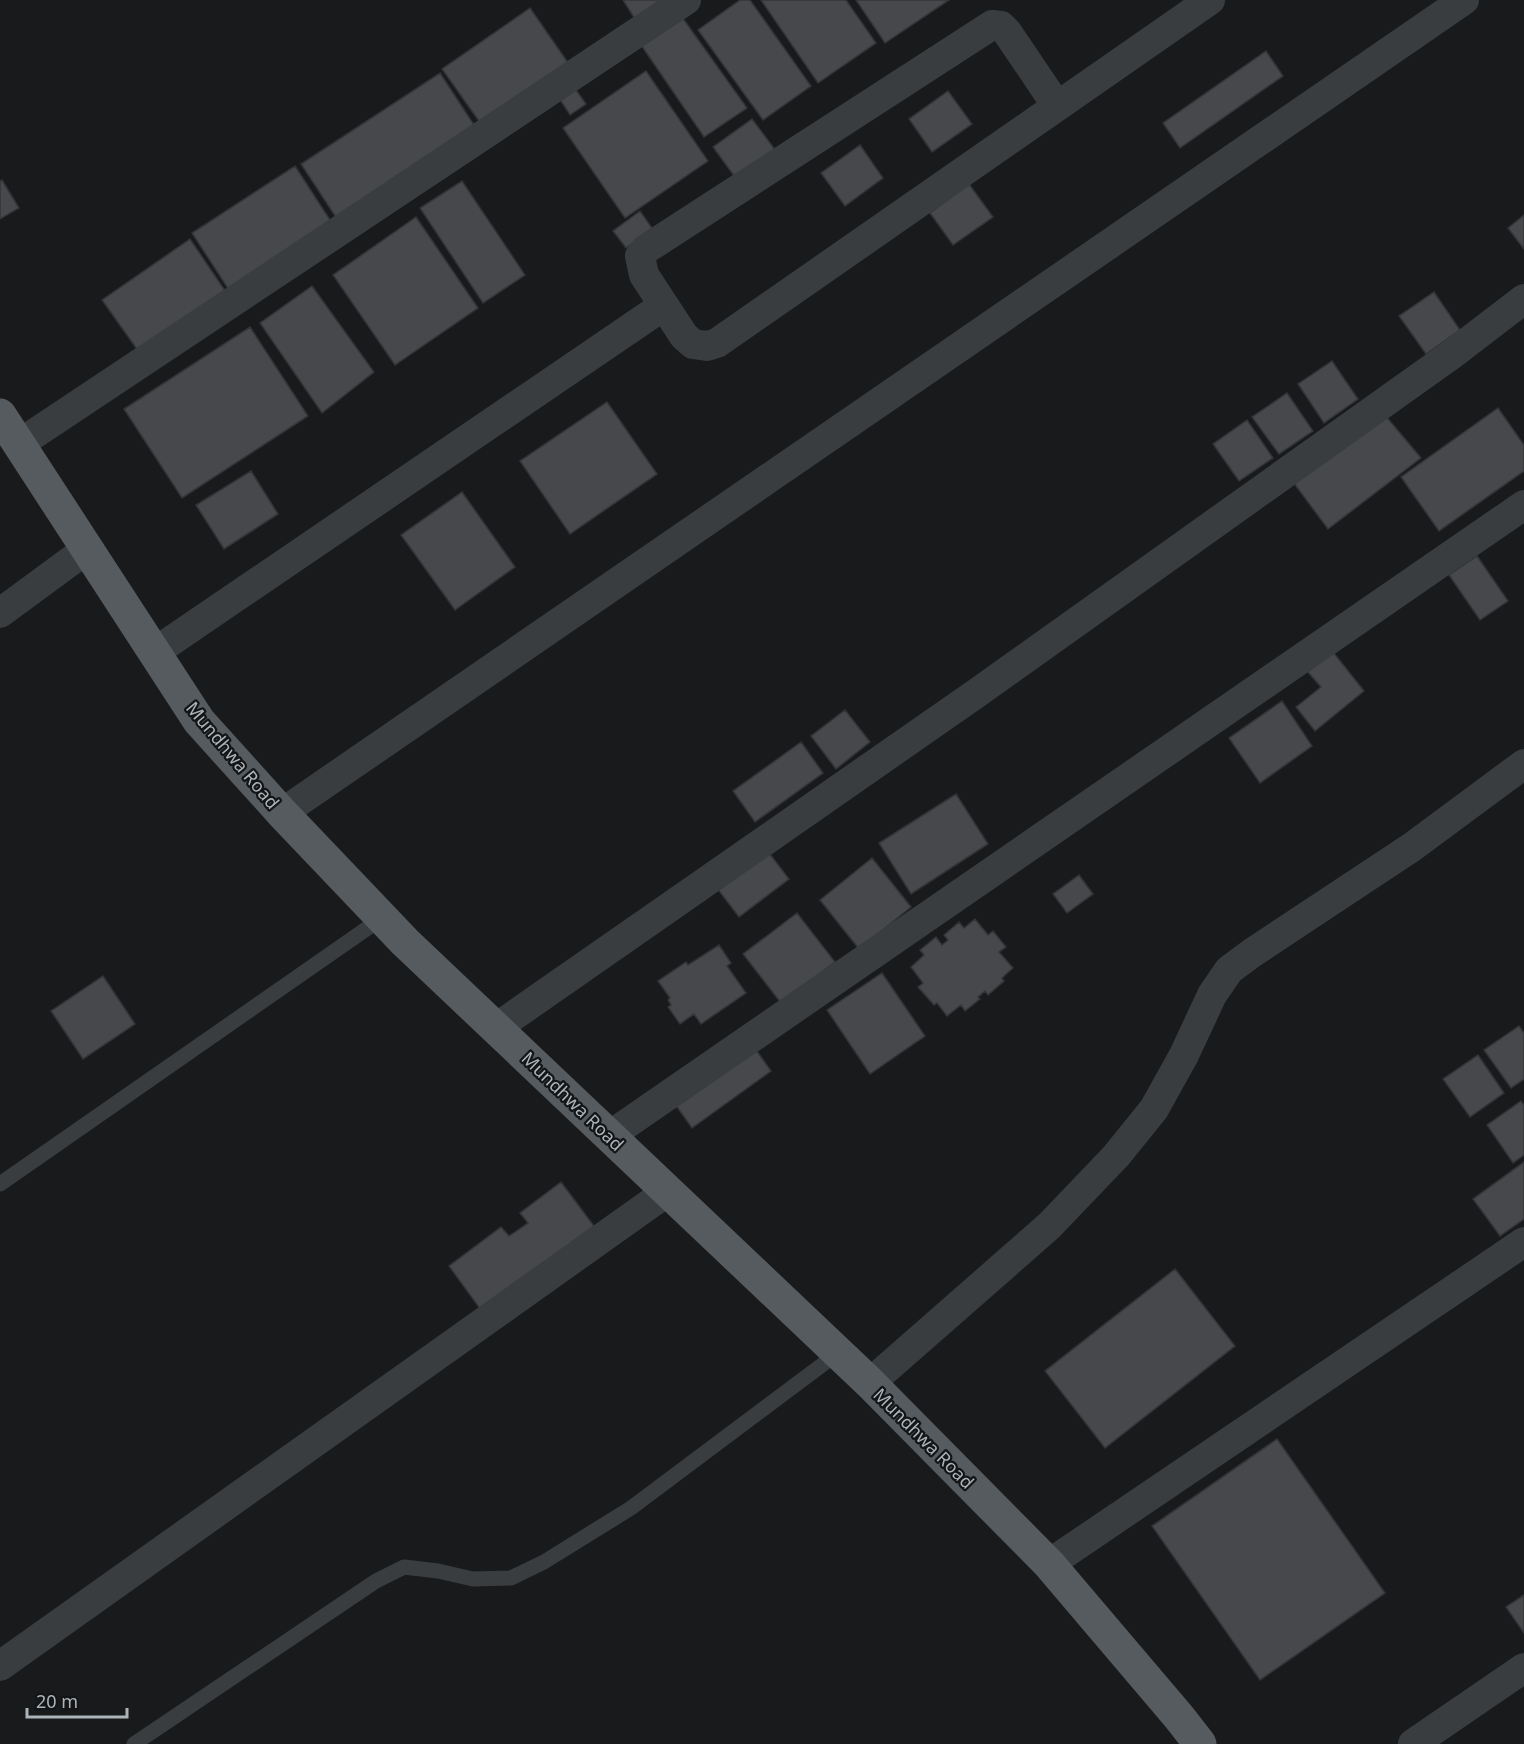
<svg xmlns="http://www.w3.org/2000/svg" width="1524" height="1744" viewBox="0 0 1524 1744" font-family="'Noto Sans',sans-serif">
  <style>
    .building { fill: #46484b; stroke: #333437; stroke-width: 1.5 }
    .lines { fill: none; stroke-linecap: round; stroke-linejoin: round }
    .service { stroke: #3a3d40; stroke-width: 15 }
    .minor { stroke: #3a3d40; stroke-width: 30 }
    .primary { stroke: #565b5f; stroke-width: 33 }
    .labels { text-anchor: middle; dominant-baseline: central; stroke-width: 4.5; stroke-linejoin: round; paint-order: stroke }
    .street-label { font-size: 18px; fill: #acb4ba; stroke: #141516 }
  </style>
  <rect width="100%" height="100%" fill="#191a1b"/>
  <!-- building -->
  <path class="building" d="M623,0H664L635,19Z
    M740,0H750L811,86L763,120L698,30Z
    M761,0H846L876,43L818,83Z
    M856,0H949L885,43Z
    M530,8L569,64L481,124L442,69Z
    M682,17L747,108L704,137L641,45Z
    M1266,51L1283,76L1180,148L1163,123Z
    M646,71L708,161L625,218L563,128Z
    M440,73L478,131L339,222L301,164Z
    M574,87L586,104L570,115L559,98Z
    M948,91L972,124L932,152L909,119Z
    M752,119L776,151L737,180L713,147Z
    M860,145L883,178L845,206L821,173Z
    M295,166L332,223L229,290L192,233Z
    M2,180L19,208L0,219V181Z
    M462,181L525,275L483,303L420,208Z
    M969,184L993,217L953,245L930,213Z
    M640,211L652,228L626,248L613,231Z
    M1524,215V249L1508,228Z
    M416,217L478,308L395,365L333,275Z
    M190,239L228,295L141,355L102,300Z
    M312,286L374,372L322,413L260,323Z
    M1434,292L1460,330L1426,354L1399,316Z
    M250,327L308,416L182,498L124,409Z
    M1332,361L1358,399L1324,423L1298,384Z
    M1287,393L1313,431L1279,454L1252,417Z
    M607,402L657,474L570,534L520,461Z
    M1498,408L1524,445V471L1439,531L1401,477Z
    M1384,414L1421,458L1328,529L1293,482Z
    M1247,420L1273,458L1239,481L1213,444Z
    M251,471L278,514L224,549L196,505Z
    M462,492L515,567L455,610L401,535Z
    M1477,556L1508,601L1480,620L1449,575Z
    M1333,652L1364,691L1315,731L1296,707L1321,687L1308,672Z
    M1282,701L1312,746L1260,783L1229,738Z
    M845,710L870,742L836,769L811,736Z
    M801,742L823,773L755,822L733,791Z
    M956,794L988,844L911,894L879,843Z
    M763,845L789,879L739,917L713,883Z
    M872,858L911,907L859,949L820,900Z
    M1079,875L1093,894L1067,913L1053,894Z
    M797,913L835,962L781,1003L743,954Z
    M975,919L988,935L993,931L1006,947L999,952L1013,968L1002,978L1004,981L988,995L985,991L978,997L980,999L965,1011L961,1005L947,1016L937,1003L934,1005L918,987L923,983L911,967L924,955L920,950L936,937L942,945L948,940L944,935L959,922L964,928Z
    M719,945L731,963L727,966L746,993L701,1024L694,1014L680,1024L668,1007L671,1005L668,1000L670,998L658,981L686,962L688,965Z
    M882,973L925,1036L870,1074L827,1010Z
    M103,976L135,1024L83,1059L51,1011Z
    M1519,1026L1524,1033V1079L1511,1088L1484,1050Z
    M754,1047L771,1071L692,1128L675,1104Z
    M1478,1055L1504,1093L1470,1117L1443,1079Z
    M1521,1101L1524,1105V1155L1513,1163L1487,1125Z
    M1524,1162V1219L1500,1236L1473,1199Z
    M561,1182L594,1226L481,1310L449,1266L501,1227L509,1236L528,1223L520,1213Z
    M1175,1269L1235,1346L1105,1448L1045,1371Z
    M1277,1439L1385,1593L1260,1680L1152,1526Z
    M1524,1595V1633L1506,1607Z"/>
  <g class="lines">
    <!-- service -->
    <path class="service" d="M0,1184L382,918
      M134,1744L376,1581L404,1567L438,1571L473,1579L511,1578L544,1562L631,1508L838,1353"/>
    <!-- minor -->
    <path class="minor" d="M1057,106L1007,32L1001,26L992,25L646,249L640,256L644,275L684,336L693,344L707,346L717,343L1210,0
      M19,444L686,0
      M0,613L87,549
      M155,652L663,306
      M282,813L1464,0
      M496,1028L974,695L1451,355L1524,299
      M609,1136L1524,505
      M870,1383L1049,1226L1116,1156L1154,1109L1184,1055L1212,995L1229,970L1252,953L1412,847L1524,764
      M1049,1564L1524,1242
      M0,1666L668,1191
      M1413,1744L1524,1668"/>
    <!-- primary -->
    <path class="primary" d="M0,415L199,721L282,813L405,942L870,1383L1049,1564L1179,1717L1200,1744"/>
  </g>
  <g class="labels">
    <!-- street labels -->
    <g class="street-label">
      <text transform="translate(233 755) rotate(50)">Mundhwa Road</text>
      <text transform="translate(573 1101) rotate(44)">Mundhwa Road</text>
      <text transform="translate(924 1438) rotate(45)">Mundhwa Road</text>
    </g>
  </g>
  <!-- scale -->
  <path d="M27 1708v9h100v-9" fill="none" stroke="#acb4ba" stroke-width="3"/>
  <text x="36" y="1708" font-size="18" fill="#acb4ba" stroke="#141516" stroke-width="4.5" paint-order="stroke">20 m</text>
</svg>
